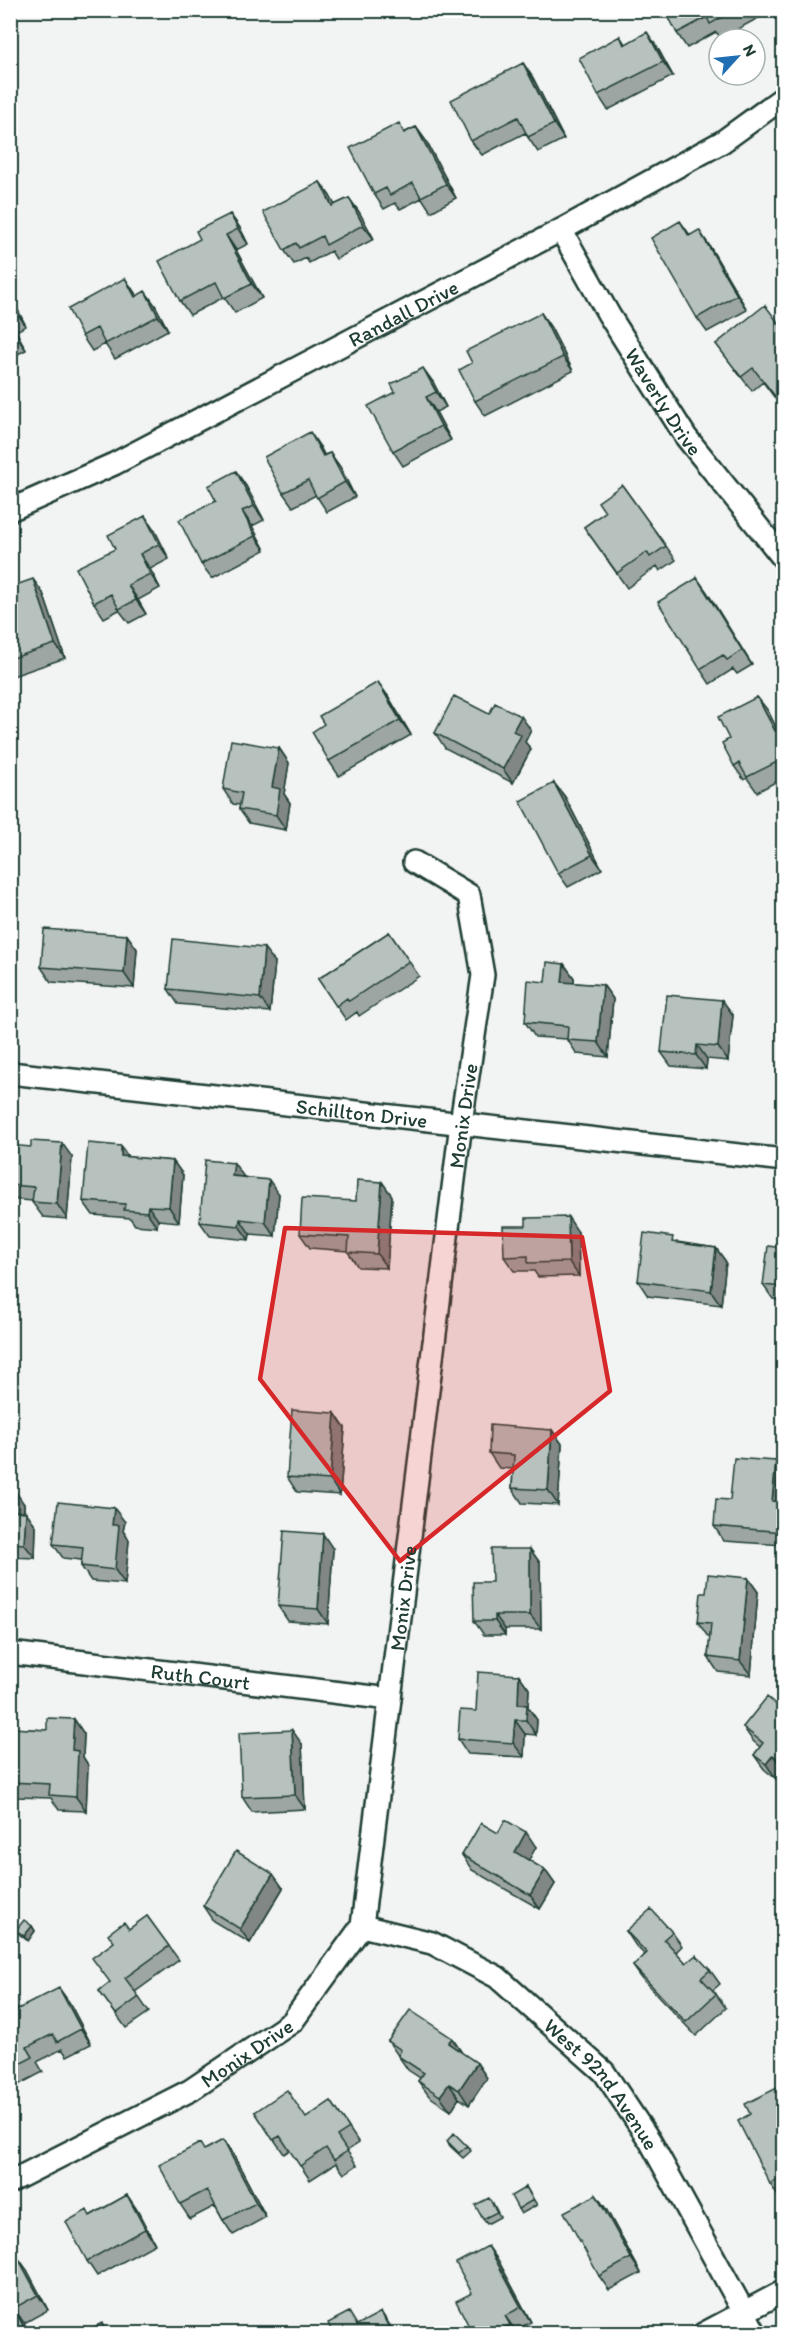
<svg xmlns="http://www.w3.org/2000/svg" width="794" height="2344" viewBox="0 0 794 2344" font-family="Itim,sans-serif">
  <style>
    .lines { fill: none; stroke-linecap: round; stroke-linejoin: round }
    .minor-casing { stroke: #1f3d34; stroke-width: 26 }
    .minor { stroke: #fff; stroke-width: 21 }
    .wall { fill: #9da6a3; stroke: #1f3d34; stroke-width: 1.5 }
    .shaded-wall { fill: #808784; stroke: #1f3d34; stroke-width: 1.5 }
    .building { fill: #b7c1bd; stroke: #1f3d34; stroke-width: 1.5 }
    .marked { fill: #d62828; fill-opacity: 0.2; stroke: #d62828; stroke-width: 4.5; stroke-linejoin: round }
    .labels { text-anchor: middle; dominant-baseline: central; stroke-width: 6; stroke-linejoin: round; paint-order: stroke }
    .street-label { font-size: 21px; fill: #1f3d34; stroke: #fff }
  </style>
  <rect width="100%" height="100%" fill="#f2f3f3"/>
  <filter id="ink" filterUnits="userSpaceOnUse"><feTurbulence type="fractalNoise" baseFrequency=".0167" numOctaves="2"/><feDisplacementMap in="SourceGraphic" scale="12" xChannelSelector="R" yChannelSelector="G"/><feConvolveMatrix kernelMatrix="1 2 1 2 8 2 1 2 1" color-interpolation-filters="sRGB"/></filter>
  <g filter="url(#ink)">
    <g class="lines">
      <defs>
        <g id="minor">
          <path id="s1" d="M561,230L609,315L686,437L784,559"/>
          <path id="s2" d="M10,510L114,464L561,230L722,142L784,97"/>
          <path id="s3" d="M10,1073L784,1160"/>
          <path id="s4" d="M10,1653L390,1699"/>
          <path id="s5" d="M362,1926L432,1943L497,1977L604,2072L650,2141L756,2334"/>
          <path id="s6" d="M10,2182L191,2090L292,2022L362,1926L461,1123L483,975L469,895L414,862"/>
          <path d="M703,2334L784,2291"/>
        </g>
      </defs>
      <!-- minor casing -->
      <use href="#minor" class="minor-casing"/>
      <!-- minor -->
      <use href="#minor" class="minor"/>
    </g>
    <!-- wall -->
    <path class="wall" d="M665,10H761L764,15L721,38L716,32L687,48L677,33Z
      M620,36L625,44L657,47L673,76L608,110L598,95Z
      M523,63L533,78L564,139L538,152L525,133L482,155L471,141Z
      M416,127L426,141L456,198L431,212L422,198L400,209L395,203L384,209L374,194L405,132Z
      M320,182L330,196L334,205L349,198L359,212L374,239L336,259L331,251L309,263L306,258L294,264L284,250Z
      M230,214L240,228L248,244L236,250L262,298L235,313L224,297L190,315L180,301L200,239Z
      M680,221L690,235L709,245L747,310L707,332L697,318Z
      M135,293L137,296L155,305L168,330L115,359L105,344L92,351L82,336Z
      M10,297L26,326L16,331L26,350L10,358Z
      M541,313L551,328L573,371L485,416L475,401L472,363Z
      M783,329V409L763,382L752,391L716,344Z
      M433,382L446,407L436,412L451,440L403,466L393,451Z
      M320,447L324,455L330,453L340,467L355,497L327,512L316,495L293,507L283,493Z
      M622,485L676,560L660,571L657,566L627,588L584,527L605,512Z
      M246,486L264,520L252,526L265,550L212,578L201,564Z
      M145,516L155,531L169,559L150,569L160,588L138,600L146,614L129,623L119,610L104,618L94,603L115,549Z
      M697,578L752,665L737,674L733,669L710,684L700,669Z
      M43,593L65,658L10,677V611Z
      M388,696L411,735L339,776L329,761Z
      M757,697L768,711L777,729L783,726V778L757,792L747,778L744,780L734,766L729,739Z
      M489,714L531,730L525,742L531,749L513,783L445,748L435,733Z
      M279,748L289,763L284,794L290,803L286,830L249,823L239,809L240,805L233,804L223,789Z
      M554,783L565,797L602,869L568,887L558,873Z
      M389,932L419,976L359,1016L357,1012L346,1020L318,979Z
      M127,935L137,949L134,988L51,982L41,967Z
      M275,962L270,1012L178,1004L168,989Z
      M564,964L574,978V983L603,985L613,999L608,1057L577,1054L567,1039L535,1037L525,1022L545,982Z
      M722,1000L733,1015L728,1061L707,1059L706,1069L671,1066L661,1052Z
      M10,1145L72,1157L67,1219L43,1217L32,1202L33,1201L10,1199Z
      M129,1157L173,1161L183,1175L179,1222L158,1220L157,1227L135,1225L130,1218L93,1215L83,1201Z
      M244,1177L279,1194L275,1236L250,1234L249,1240L210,1236L200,1222Z
      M382,1182L392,1196L387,1268L358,1267L348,1252V1251L310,1248L300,1234L356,1201Z
      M578,1232L579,1276L538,1277L534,1271H514L504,1257Z
      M677,1242L716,1248L726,1262L721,1305L648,1296L638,1281Z
      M783,1248V1301L773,1299L763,1285Z
      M345,1428L340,1495L297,1492L287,1477Z
      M552,1430L562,1444L558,1505L522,1503L512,1488L513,1469L499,1468L489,1453Z
      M783,1472V1545L724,1541L714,1526L730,1500Z
      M10,1489L24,1504V1512H26L36,1526L35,1558L10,1557Z
      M125,1522L123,1531L129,1540L125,1584L91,1581L81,1566V1560L63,1558L53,1544Z
      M333,1549L328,1624L288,1621L278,1606Z
      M530,1549L540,1563L541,1629H505V1635H484L474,1621L492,1582Z
      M748,1578L758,1592L751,1675L718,1672L708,1657L710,1637H708L698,1622L706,1593Z
      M519,1675L529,1689L528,1707L537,1720L536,1735L525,1734L524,1757L468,1754L458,1739L476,1711Z
      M783,1710V1769L776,1779L764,1769L754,1755L760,1747L753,1741L743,1727Z
      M74,1719L84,1734L83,1757L88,1765L86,1811L59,1810L51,1798L15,1797L10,1790V1728L47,1730Z
      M302,1744L305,1809L252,1812L242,1797Z
      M498,1833L536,1847L528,1860L545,1870L555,1884L540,1909L472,1870L462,1855Z
      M283,1888L250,1943L213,1921L203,1906Z
      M147,1916L179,1960L135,1992L149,2012L126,2028L99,1991L110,1982L114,1942L129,1929Z
      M32,1926L35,1931L28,1941L20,1935L16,1930Z
      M626,1931L672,1932L682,1946L676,1952L686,1963L710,1970L720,1984L713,1990L726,2008L696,2036L643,1980L633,1966L645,1955L636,1946Z
      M69,2002L91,2044L67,2056L62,2049L37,2062L43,2072L16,2086L10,2078V2013Z
      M452,2038L462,2053L477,2063L487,2078L469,2105L459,2098L451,2111L429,2096L418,2081L420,2078L408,2070L388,2041Z
      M783,2085V2197L780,2199L770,2184L750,2114Z
      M331,2101L359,2143L347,2151L357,2165L344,2174L336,2163L310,2180L290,2150L284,2154L255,2112L306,2118Z
      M223,2140L233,2154L266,2217L233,2235L223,2220L215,2206L190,2219L180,2204L205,2150Z
      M447,2141L467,2146L471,2151L463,2158L450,2146Z
      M526,2187L537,2205L521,2214L518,2209Z
      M127,2195L137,2210L155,2244L97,2276L87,2261L91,2215Z
      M596,2195L606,2209L641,2273L609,2290L599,2276Z
      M493,2203L500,2217L487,2224L483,2219Z
      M10,2259L27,2270L48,2310L24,2323L30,2334H10Z
      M498,2260L531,2322L515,2330L517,2334H473L472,2293Z"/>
    <!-- shaded-wall -->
    <path class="shaded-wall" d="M647,32L657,47L673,76L663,62Z
      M523,63L533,78L564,139L554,124Z
      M416,127L426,141L456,198L446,184Z
      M320,182L330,196L343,220L332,206Z
      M349,198L359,212L374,239L363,225Z
      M230,214L240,228L248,244L238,229Z
      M699,230L709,245L747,310L737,295Z
      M226,235L236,250L262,298L252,284Z
      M125,278L135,293L145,311L135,297Z
      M145,291L155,305L168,330L158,316Z
      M10,297L13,300L26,326L16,312L10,301Z
      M541,313L551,328L573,371L563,357Z
      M10,323L16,331L26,350L15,335L10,326Z
      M423,368L433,382L446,407L436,392Z
      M426,397L436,412L451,440L441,426Z
      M310,432L320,447L333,471L323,456Z
      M330,453L340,467L355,497L345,482Z
      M236,471L246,486L264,520L254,506Z
      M242,511L252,526L265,550L255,536Z
      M145,516L155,531L169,559L159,544Z
      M140,554L150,569L160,588L150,574Z
      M697,578L707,592L752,665L742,650Z
      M33,579L43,593L65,658L55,644Z
      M128,585L138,600L146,614L136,600Z
      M378,682L388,696L411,735L400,720Z
      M757,697L768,711L783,742L775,731Z
      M521,716L531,730L525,742L531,749L513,783L503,769L513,731Z
      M279,748L289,763L284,794L290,803L286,830L276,815L272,787Z
      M554,783L565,797L602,869L592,855Z
      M10,931L16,939L13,984L10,981Z
      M127,935L137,949L134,988L124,973Z
      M264,948L275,962L270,1012L260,998Z
      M564,964L574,978L573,996L562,982Z
      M603,985L613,999L608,1057L598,1042Z
      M722,1000L733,1015L728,1061L718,1047Z
      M697,1045L707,1059L706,1069L696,1055Z
      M62,1143L72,1157L67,1219L57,1204Z
      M121,1146L131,1161L121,1156Z
      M173,1161L183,1175L179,1222L169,1207Z
      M234,1163L244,1177L232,1176Z
      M269,1180L279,1194L275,1236L265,1222Z
      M382,1182L392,1196L387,1268L377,1254Z
      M148,1206L158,1220L157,1227L147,1212Z
      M568,1217L578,1232L579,1276L569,1262Z
      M240,1219L250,1234L249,1240L239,1226Z
      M716,1248L726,1262L721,1305L711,1291Z
      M335,1413L345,1428L340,1495L330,1480Z
      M552,1430L562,1444L558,1505L548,1490Z
      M776,1461L783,1472V1504L772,1501Z
      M14,1489L24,1504L23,1525L13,1511Z
      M114,1508L125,1522L123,1531L129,1540L125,1584L115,1570L112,1525Z
      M26,1512L36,1526L35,1558L24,1544Z
      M323,1534L333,1549L328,1624L318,1609Z
      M530,1549L540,1563L541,1629L530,1615Z
      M748,1578L758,1592L751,1675L740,1661Z
      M495,1615L505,1629V1635L495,1621Z
      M519,1675L529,1689L528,1707L537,1720L536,1735L526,1720L518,1704Z
      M74,1719L84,1734L83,1757L88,1765L86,1811L76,1797L72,1750Z
      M515,1720L525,1734L524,1757L513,1743Z
      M292,1730L302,1744L305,1809L295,1795Z
      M773,1755L783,1769L776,1779L766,1764Z
      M526,1832L536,1847L525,1867L515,1852Z
      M545,1870L555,1884L540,1909L530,1895Z
      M273,1874L283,1888L250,1943L240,1929Z
      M32,1926L35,1931L28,1941L24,1936Z
      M59,1988L69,2002L91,2044L81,2029Z
      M452,2038L462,2053L448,2043Z
      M477,2063L487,2078L469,2105L459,2090Z
      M449,2084L459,2098L451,2111L440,2096Z
      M223,2140L233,2154L266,2217L256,2203Z
      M127,2195L137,2210L155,2244L145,2229Z
      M596,2195L606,2209L641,2273L631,2258Z
      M488,2246L498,2260L531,2322L521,2307Z
      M17,2256L27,2270L48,2310L38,2295Z
      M14,2308L24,2323L30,2334H28L23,2326Z
      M381,2312L391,2327L395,2334H392Z
      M505,2316L515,2330L517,2334H515Z"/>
    <!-- building -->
    <path class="building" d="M665,10H735L710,24L707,17L677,33Z
      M647,32L663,62L598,95L579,58L620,36L624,45Z
      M523,63L554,124L528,137L518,117L471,141L451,100Z
      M399,123L404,133L416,127L446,184L421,197L413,183L390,195L386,188L374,194L350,148Z
      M320,182L332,206L349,198L363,225L326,245L322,236L299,248L296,243L284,250L263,212Z
      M230,214L238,229L226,235L252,284L224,298L216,282L180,301L159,261L200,239L196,231Z
      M680,221L689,236L699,230L737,295L697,318L651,238Z
      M125,278L135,297L145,291L158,316L105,344L97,328L82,336L68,309Z
      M10,301L16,312L10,314Z
      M765,305L783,329V396L778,400L753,368L741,377L716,344Z
      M541,313L563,357L475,401L459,370L472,363L466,351Z
      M10,326L15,335L10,338Z
      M423,368L436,392L426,397L441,426L393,451L368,406L395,392L391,384Z
      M310,432L323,456L330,453L345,482L317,498L308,480L283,493L264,457Z
      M236,471L254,506L242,511L255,536L201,564L179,520L216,501L208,486Z
      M622,485L666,546L650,557L647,552L617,573L584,527L605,512L598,502Z
      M145,516L159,544L140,554L150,574L128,585L136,600L119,609L111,594L94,603L76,568L115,549L108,535Z
      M697,578L742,650L727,660L723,655L700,669L658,602Z
      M33,579L55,644L10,659V587Z
      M378,682L400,720L329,761L312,732L324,724L319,716Z
      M454,696L489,714L495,703L521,716L513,731L521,735L503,769L435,733Z
      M757,697L775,731L783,726V759L747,777L739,763L734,766L722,743L729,739L718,717Z
      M231,740L279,748L272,787L280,789L276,815L239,809L242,793L223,789Z
      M554,783L592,855L558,873L520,801Z
      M783,830V843L780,831Z
      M44,929L127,935L124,973L41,967Z
      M389,932L409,961L349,1001L347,998L336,1006L318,979Z
      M173,939L264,948L260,998L168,989Z
      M547,962L564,964L562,982L603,985L598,1042L567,1040L568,1026L525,1022L528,980L545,982Z
      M667,995L722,1000L718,1047L697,1045L696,1055L661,1052Z
      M31,1141L62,1143L57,1204L32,1202L34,1187L10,1185V1145L31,1147Z
      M88,1143L121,1146V1156L173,1161L169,1207L148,1206L147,1212L124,1210L125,1204L83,1201Z
      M205,1160L234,1163L232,1176L269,1180L265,1222L240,1219L239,1226L200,1222Z
      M357,1180L382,1182L377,1254L348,1252L349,1237L300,1234L302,1198L356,1201Z
      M568,1217L569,1262L528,1263V1256L504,1257L503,1226H526V1218Z
      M644,1233L673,1237L672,1242L716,1248L711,1291L638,1281Z
      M768,1246L783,1248V1287L763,1285Z
      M292,1410L335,1413L330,1480L287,1477Z
      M490,1425L552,1430L548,1490L512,1488L514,1455L489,1453Z
      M734,1458L776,1461L772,1501L783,1502V1532L714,1526L716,1499L730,1500Z
      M10,1489H14L13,1511L26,1512L24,1544L10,1543Z
      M58,1502L114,1508L112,1525H119L115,1570L81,1566L83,1547L53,1544Z
      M284,1531L323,1534L318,1609L278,1606Z
      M491,1549H530V1615H495V1621H474L473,1582H492Z
      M708,1574L748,1578L740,1661L708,1657L711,1623L698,1622L701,1593H706Z
      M478,1672L519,1675L518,1704L527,1705L526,1720H515L513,1743L458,1739L460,1710L476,1711Z
      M767,1697L783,1710V1763L773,1755L766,1764L754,1755L763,1743L743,1727Z
      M47,1718L74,1719L72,1750L78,1751L76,1797L49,1795L50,1784L10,1782V1728L47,1730Z
      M292,1730L295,1795L242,1797L239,1733Z
      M505,1820L526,1832L515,1852L545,1870L530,1895L462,1855L481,1823L498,1833Z
      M236,1851L273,1874L240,1929L203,1906Z
      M651,1909L672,1932L664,1939L686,1963L696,1955L710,1970L701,1978L716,1994L686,2022L633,1966L647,1953L626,1931Z
      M147,1916L169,1946L125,1978L139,1997L116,2014L99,1991L110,1982L92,1958L114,1942L108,1934L124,1922L129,1929Z
      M24,1920L32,1926L24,1936L16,1930Z
      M59,1988L81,2029L57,2042L53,2034L27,2047L33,2057L10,2069V2013Z
      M410,2010L452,2038L448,2043L477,2063L459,2090L449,2084L440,2096L418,2081L424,2073L398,2056L401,2050L388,2041Z
      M783,2085V2177L770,2184L738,2121L750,2114L745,2104Z
      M287,2090L306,2118L331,2101L349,2128L337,2136L347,2151L334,2160L326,2148L300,2166L280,2136L273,2140L255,2112Z
      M454,2133L467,2146L459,2153L447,2141Z
      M223,2140L256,2203L223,2220L207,2190L180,2204L159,2165L200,2143L204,2150Z
      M526,2187L533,2200L518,2209L511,2196Z
      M127,2195L145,2229L87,2261L66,2222L87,2210L90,2216Z
      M596,2195L631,2258L599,2276L564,2212Z
      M489,2198L497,2212L483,2219L475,2205Z
      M488,2246L521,2307L505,2316L510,2325L494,2334H473L456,2301L472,2293L456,2263Z
      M17,2256L38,2295L14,2308L23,2326L10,2333V2259Z
      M349,2312L357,2325L381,2312L392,2334H333L328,2323Z
      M102,2323L107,2334H90L88,2330Z"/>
  </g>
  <!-- marked area -->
  <path class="marked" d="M285,1228L582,1237L610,1391L400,1561L260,1379Z"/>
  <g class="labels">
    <!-- street labels -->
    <g class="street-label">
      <text stroke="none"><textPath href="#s2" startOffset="440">Randall Drive</textPath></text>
      <text stroke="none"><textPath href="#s1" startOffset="200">Waverly Drive</textPath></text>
      <text stroke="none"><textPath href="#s3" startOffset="354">Schillton Drive</textPath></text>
      <text stroke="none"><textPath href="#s6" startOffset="1260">Monix Drive</textPath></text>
      <text stroke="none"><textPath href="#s6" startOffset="774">Monix Drive</textPath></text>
      <text stroke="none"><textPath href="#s4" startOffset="192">Ruth Court</textPath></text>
      <text stroke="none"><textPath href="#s6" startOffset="270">Monix Drive</textPath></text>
      <text stroke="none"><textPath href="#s5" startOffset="296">West 92nd Avenue</textPath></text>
    </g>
  </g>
  <!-- margin -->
  <rect width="794" height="2344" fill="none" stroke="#fff" stroke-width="36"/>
  <rect x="18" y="18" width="758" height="2308" fill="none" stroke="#1f3d34" stroke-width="2" filter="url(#ink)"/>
  <!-- north arrow -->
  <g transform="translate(737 57) rotate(63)"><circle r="28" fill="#ffffff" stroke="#a5b1ae" stroke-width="1.5"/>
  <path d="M0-4.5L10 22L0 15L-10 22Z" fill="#1f6fb2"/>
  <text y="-9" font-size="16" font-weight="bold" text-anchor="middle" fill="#1f3d34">N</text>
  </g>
</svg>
